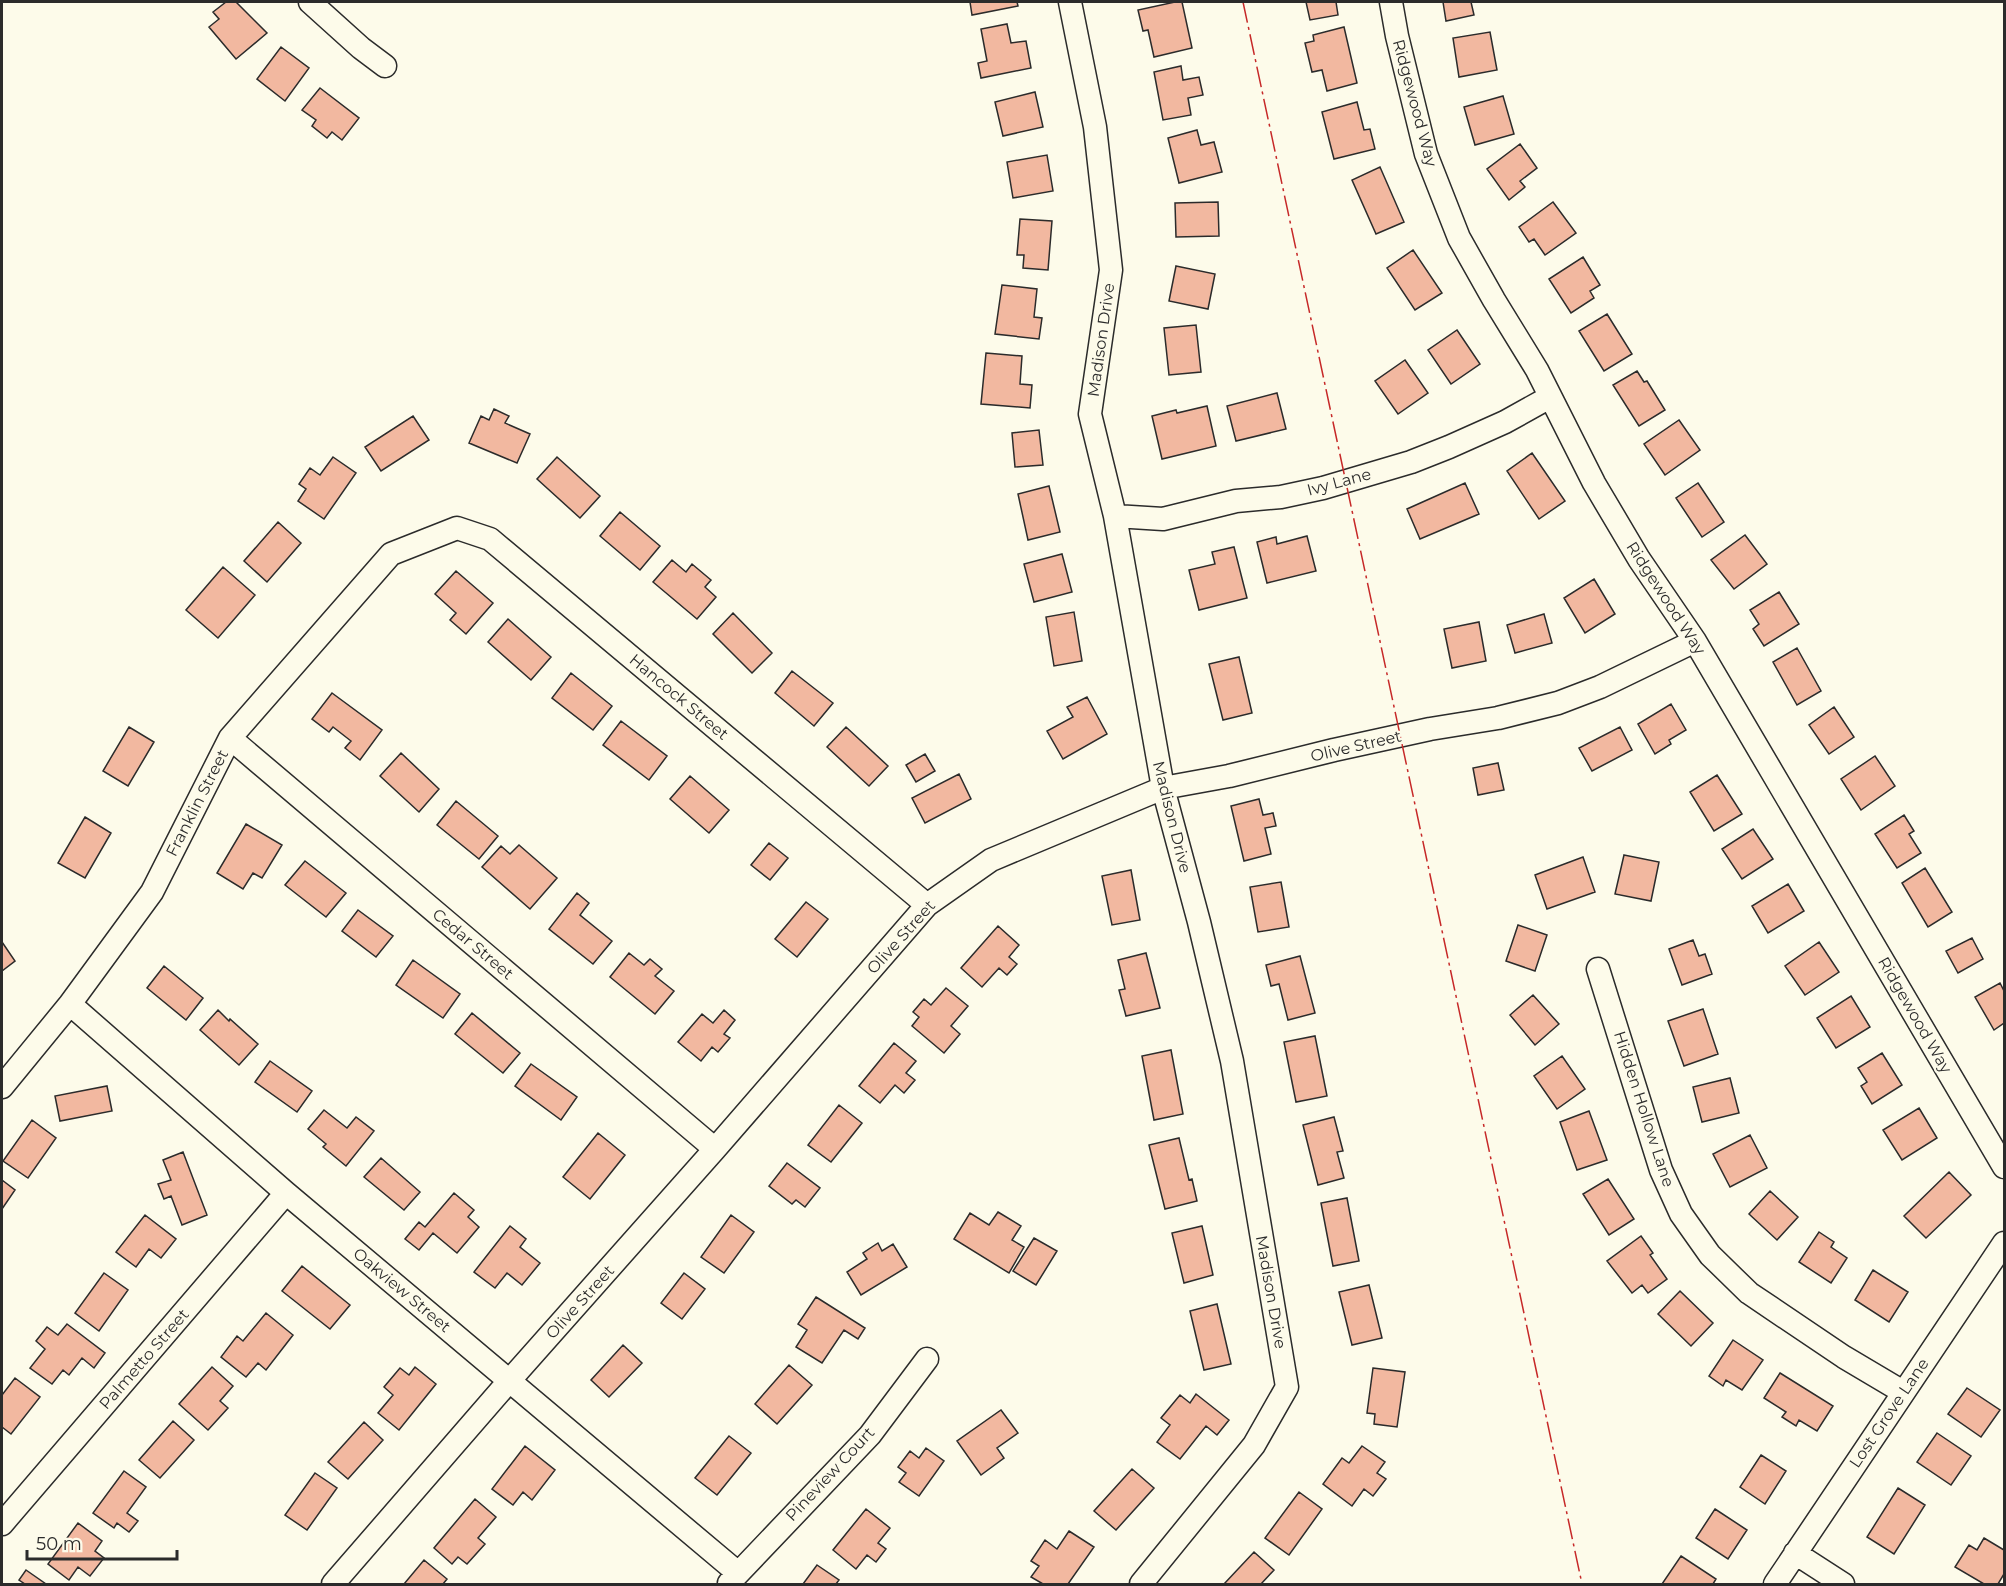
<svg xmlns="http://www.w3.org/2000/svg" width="2006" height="1586" viewBox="0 0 2006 1586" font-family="Montserrat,sans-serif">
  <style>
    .building { fill: #f2b8a0; stroke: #2b2b2b; stroke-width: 1.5 }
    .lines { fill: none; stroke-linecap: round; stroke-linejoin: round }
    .minor-casing { stroke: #2b2b2b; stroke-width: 25 }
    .minor { stroke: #fdfbea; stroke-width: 22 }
    .power { stroke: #c62828; stroke-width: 1.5; stroke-dasharray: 21 4.5 3 4.5; stroke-linecap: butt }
    .labels { text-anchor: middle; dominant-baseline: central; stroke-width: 4.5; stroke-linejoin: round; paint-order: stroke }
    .street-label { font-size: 16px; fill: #2b2b2b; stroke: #fdfbea }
  </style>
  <rect width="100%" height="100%" fill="#fdfbea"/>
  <!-- building -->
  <path class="building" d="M226,2H236L267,33L236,59L209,27L219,19L213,12Z
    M970,2H1017L1018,6L972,15Z
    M1175,2H1182L1192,48L1154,57L1148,30L1143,31L1138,10Z
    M1306,2H1336L1338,15L1310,20Z
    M1443,2H1471L1474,15L1446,21Z
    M1007,24L1011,43L1026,41L1031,68L981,78L978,63L987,61L981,29Z
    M1344,27L1357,83L1327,91L1322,70L1312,72L1305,43L1314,41L1313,35Z
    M1490,32L1497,70L1459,77L1453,38Z
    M281,47L309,68L285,101L257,79Z
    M1181,66L1183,80L1199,77L1203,95L1188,98L1191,115L1163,120L1154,72Z
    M320,88L359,118L342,140L332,132L327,138L312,126L316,120L302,110Z
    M1035,92L1043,127L1003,136L995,102Z
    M1503,96L1514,134L1475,145L1464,107Z
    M1357,102L1364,130L1370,129L1375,149L1334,159L1322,112Z
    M1197,130L1201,145L1214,142L1222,172L1179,183L1168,138Z
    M1520,144L1537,168L1520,181L1525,187L1509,200L1487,169Z
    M1047,155L1053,191L1013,198L1007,162Z
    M1380,167L1404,222L1376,234L1352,180Z
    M1218,202L1219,236L1176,237L1175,203Z
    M1553,202L1576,233L1545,255L1534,239L1529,242L1519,227Z
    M1020,219L1052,221L1048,270L1023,268L1024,255H1017Z
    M1413,250L1442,293L1415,310L1387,268Z
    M1583,257L1600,285L1590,291L1594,298L1571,313L1549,279Z
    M1176,266L1215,274L1208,309L1169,301Z
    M1002,285L1037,289L1034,317L1042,318L1039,339L995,334Z
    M1607,314L1632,354L1604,371L1579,331Z
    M1196,325L1201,372L1169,375L1164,328Z
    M1457,330L1480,364L1451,384L1428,350Z
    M986,353L1022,356L1020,384L1032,385L1030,408L981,404Z
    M1405,360L1428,393L1398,414L1375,381Z
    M1637,371L1644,382L1647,381L1665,410L1639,426L1613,385Z
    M1277,393L1286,429L1236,441L1227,406Z
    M1207,406L1216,446L1162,459L1152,416L1176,410L1177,413Z
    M494,409L509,416L505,423L530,434L517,463L469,443L481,416L489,420Z
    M413,416L429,440L381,471L365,447Z
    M1679,420L1700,450L1665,475L1644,444Z
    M1039,430L1043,465L1015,467L1012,433Z
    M1532,453L1565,501L1539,519L1507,471Z
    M333,457L356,473L324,519L298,501L306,489L299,484L310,468L320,475Z
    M557,457L600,496L580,518L537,479Z
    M1465,483L1479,514L1420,539L1407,509Z
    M1698,483L1724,522L1702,537L1676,498Z
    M1049,486L1060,532L1028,540L1018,494Z
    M620,512L660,546L640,570L600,536Z
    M278,522L301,543L267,582L244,561Z
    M1745,535L1767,564L1734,589L1711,560Z
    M1307,536L1316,571L1267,583L1257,542L1276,537L1277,544Z
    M1234,547L1247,598L1199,610L1189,570L1215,564L1212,552Z
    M1062,554L1072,592L1034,602L1024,564Z
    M672,560L686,572L692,564L711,580L705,587L716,597L697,619L653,582Z
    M223,567L255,595L218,638L186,610Z
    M456,571L493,603L466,634L450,620L456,613L435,594Z
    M1594,579L1615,614L1585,633L1564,598Z
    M1779,592L1799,624L1764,646L1753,629L1759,624L1750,610Z
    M1074,612L1082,661L1054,666L1046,617Z
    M733,613L772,653L752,673L713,634Z
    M1544,614L1552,643L1515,653L1507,625Z
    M508,619L551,657L531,680L488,642Z
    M1479,622L1486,661L1452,668L1444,629Z
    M1797,648L1821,691L1797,705L1773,662Z
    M1239,657L1252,713L1223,720L1209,664Z
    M792,671L833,703L814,726L775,693Z
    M571,673L612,706L593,730L552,698Z
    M332,693L382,730L360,760L345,748L351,741L333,727L329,732L312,719Z
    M1087,697L1107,734L1063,759L1047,731L1073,717L1067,707Z
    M1671,704L1686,730L1669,740L1671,744L1655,754L1638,724Z
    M1834,707L1854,737L1829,754L1809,725Z
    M621,721L667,756L649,780L603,745Z
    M129,727L154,742L128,786L103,771Z
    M846,727L888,766L869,786L827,747Z
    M1620,727L1632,750L1592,771L1579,748Z
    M401,753L439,789L419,812L380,776Z
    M925,754L935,771L916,782L906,765Z
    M1875,756L1895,786L1861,810L1841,779Z
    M1498,763L1504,790L1478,795L1473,768Z
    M959,774L971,799L925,823L912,798Z
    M1717,775L1742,814L1714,831L1690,792Z
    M690,776L729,810L709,833L670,799Z
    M1259,799L1263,815L1273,813L1276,826L1265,828L1271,854L1244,861L1231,806Z
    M456,801L498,836L479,859L437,825Z
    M1904,815L1914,831L1909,834L1921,853L1897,868L1875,834Z
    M85,817L111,833L85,878L58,863Z
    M246,824L282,845L262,878L253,873L243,889L217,873Z
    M1753,829L1773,859L1742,879L1722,849Z
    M769,843L788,858L770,880L751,865Z
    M519,845L557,878L530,909L482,867L501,846L510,854Z
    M1624,855L1659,862L1651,901L1615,894Z
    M1583,857L1595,892L1547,909L1535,875Z
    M305,861L346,893L326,917L285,885Z
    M1925,868L1952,912L1928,927L1902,883Z
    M1131,870L1140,920L1112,925L1102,876Z
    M1281,882L1289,927L1258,932L1250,887Z
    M1788,884L1804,911L1768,933L1752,906Z
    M577,893L589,903L580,915L612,941L593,964L549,929Z
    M806,902L828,919L797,957L775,939Z
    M358,910L393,936L376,957L342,931Z
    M1518,925L1547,935L1535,971L1506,961Z
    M998,926L1019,945L1009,957L1017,964L1007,975L999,968L982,987L961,968Z
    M1972,938L1983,959L1958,973L1946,951Z
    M1693,940L1699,956L1705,954L1712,974L1682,985L1669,949Z
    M2,942L15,961L2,971Z
    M1819,942L1839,972L1805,995L1785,966Z
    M629,953L644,965L650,959L662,969L655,976L674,991L655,1014L610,977Z
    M1146,953L1160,1008L1126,1016L1119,990L1125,989L1118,960Z
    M1300,956L1315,1013L1288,1020L1279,984L1271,986L1266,965Z
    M413,960L460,994L443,1018L396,985Z
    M164,966L203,998L186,1020L147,988Z
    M2000,983L2004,991V1023L1994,1030L1975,997Z
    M946,988L968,1006L951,1026L960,1034L944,1053L912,1026L919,1017L913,1012L924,999L931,1005Z
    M1533,995L1559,1024L1535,1045L1510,1015Z
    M1851,996L1870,1027L1836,1048L1817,1018Z
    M1703,1009L1718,1054L1684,1066L1668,1021Z
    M218,1010L229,1021L230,1019L258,1044L239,1065L200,1030Z
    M724,1010L735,1020L724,1034L730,1038L718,1052L712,1047L701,1061L678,1042L702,1014L713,1023Z
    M472,1013L520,1053L503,1073L455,1034Z
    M1315,1036L1327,1096L1296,1102L1284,1042Z
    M894,1043L916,1061L906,1073L915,1080L904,1093L895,1085L880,1103L859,1086Z
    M1171,1050L1183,1114L1154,1120L1142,1056Z
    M1882,1053L1902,1085L1872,1104L1861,1086L1867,1082L1858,1068Z
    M1562,1056L1585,1089L1557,1109L1534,1076Z
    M270,1061L312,1091L297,1112L255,1082Z
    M531,1064L577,1097L561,1120L515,1086Z
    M1730,1078L1739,1113L1702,1122L1693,1087Z
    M107,1086L112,1111L60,1121L55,1096Z
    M839,1105L862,1123L831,1162L808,1145Z
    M1919,1108L1937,1138L1902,1160L1883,1130Z
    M324,1110L347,1128L356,1117L374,1131L346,1166L323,1147L326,1144L308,1129Z
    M1589,1111L1607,1160L1577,1170L1560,1122Z
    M1334,1117L1343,1151L1337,1152L1344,1178L1318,1185L1303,1125Z
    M32,1120L56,1138L28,1178L3,1161Z
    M598,1133L625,1155L590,1199L563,1177Z
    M1750,1135L1767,1168L1730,1187L1713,1154Z
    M1179,1138L1189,1180L1192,1179L1197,1201L1165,1209L1149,1145Z
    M183,1152L207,1215L182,1225L171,1196L164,1199L158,1184L171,1180L163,1160Z
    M381,1158L420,1192L404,1210L364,1177Z
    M787,1163L820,1188L805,1207L796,1200L792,1204L769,1186Z
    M1949,1172L1971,1195L1926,1238L1904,1216Z
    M1608,1179L1634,1219L1609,1235L1583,1194Z
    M2,1180L15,1190L2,1209Z
    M1770,1191L1798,1217L1777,1240L1749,1214Z
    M454,1193L474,1210L468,1217L479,1227L457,1253L433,1233L419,1250L405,1239L419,1222L425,1227Z
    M1347,1198L1359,1261L1333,1266L1321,1203Z
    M998,1212L1021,1226L1012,1240L1024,1247L1009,1273L954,1239L970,1213L989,1225Z
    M145,1215L176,1239L161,1258L149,1249L136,1267L116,1252Z
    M731,1215L754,1232L724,1273L701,1257Z
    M510,1226L526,1239L520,1247L540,1263L522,1285L507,1273L495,1288L474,1272Z
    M1202,1226L1213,1275L1184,1283L1172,1233Z
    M1819,1232L1834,1242L1831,1247L1847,1258L1831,1283L1799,1262Z
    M1641,1236L1653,1253L1650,1255L1667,1279L1648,1293L1642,1285L1632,1293L1607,1261Z
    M1034,1238L1057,1251L1036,1285L1013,1271Z
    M878,1243L882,1251L893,1244L907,1267L861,1295L847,1272L867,1259L863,1253Z
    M302,1266L350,1305L330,1329L282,1291Z
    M1873,1270L1908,1292L1889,1322L1855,1300Z
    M104,1273L128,1290L99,1331L75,1313Z
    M684,1273L705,1289L682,1319L661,1303Z
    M1369,1285L1382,1338L1352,1345L1339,1292Z
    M1680,1291L1713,1323L1691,1346L1658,1314Z
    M816,1297L865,1328L858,1339L844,1330L822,1363L796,1347L807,1330L798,1324Z
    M1217,1304L1231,1364L1204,1370L1190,1311Z
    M266,1313L293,1335L266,1370L258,1363L246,1377L221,1357L237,1336L243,1341Z
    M67,1324L105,1353L94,1368L82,1358L69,1375L63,1370L52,1384L30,1368L45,1349L36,1341L47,1327L58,1335Z
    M1733,1340L1763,1360L1742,1390L1726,1380L1723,1386L1709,1376Z
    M623,1345L642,1363L609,1397L591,1380Z
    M789,1365L812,1385L777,1424L755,1404Z
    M212,1367L233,1386L220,1401L228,1408L208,1430L179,1404Z
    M415,1367L436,1384L399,1430L378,1413L393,1395L384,1387L400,1368L409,1375Z
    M1373,1368L1405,1372L1397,1427L1374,1424L1375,1414L1367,1413Z
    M1780,1373L1833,1406L1817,1431L1799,1420L1796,1426L1782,1417L1786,1412L1764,1398Z
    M15,1378L40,1397L11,1434L2,1427V1395Z
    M1967,1388L2000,1410L1981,1437L1948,1414Z
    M1196,1394L1229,1420L1217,1435L1206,1426L1180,1459L1157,1442L1170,1425L1161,1418L1180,1395L1190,1403Z
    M1001,1410L1018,1433L997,1448L1004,1458L981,1475L957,1441Z
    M173,1421L194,1440L160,1478L139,1460Z
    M364,1422L383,1440L348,1479L328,1462Z
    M1937,1433L1971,1456L1951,1485L1917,1462Z
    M729,1436L751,1453L717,1495L695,1478Z
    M525,1446L555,1470L532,1500L523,1492L513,1505L492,1489Z
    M1362,1446L1385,1462L1377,1473L1386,1479L1373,1496L1364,1489L1352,1506L1323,1484L1342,1458L1349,1463Z
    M926,1448L944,1461L919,1496L899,1482L906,1473L898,1467L910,1451L919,1458Z
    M1761,1455L1786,1471L1765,1504L1740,1487Z
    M1132,1469L1154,1488L1116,1530L1094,1511Z
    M124,1471L146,1487L127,1513L138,1521L129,1532L117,1523L114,1528L93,1513Z
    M315,1473L337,1488L307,1530L285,1515Z
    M1898,1488L1925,1505L1894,1554L1867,1537Z
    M1299,1492L1322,1509L1289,1555L1265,1538Z
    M475,1499L496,1517L478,1538L485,1544L467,1564L458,1557L452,1564L434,1548Z
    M866,1509L890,1528L878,1543L886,1549L876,1562L867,1555L856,1569L833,1550Z
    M1715,1509L1747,1530L1728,1559L1696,1538Z
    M78,1523L102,1541L95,1551L104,1558L90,1576L78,1567L69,1580L48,1564Z
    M1069,1531L1094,1547L1068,1584H1043L1031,1577L1039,1566L1031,1561L1045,1540L1057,1549Z
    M1984,1538L2004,1550V1574L1998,1584H1984L1955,1567L1969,1545L1977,1550Z
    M1254,1552L1274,1570L1261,1584H1224Z
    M1681,1556L1716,1579L1713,1584H1662Z
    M424,1560L447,1579L443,1584H404Z
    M817,1565L839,1580L836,1584H803Z
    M26,1570L46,1584H25L19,1580Z"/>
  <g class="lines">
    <defs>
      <path id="minor" d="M310,2L361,48L385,66
        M1070,2L1095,127L1111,270L1090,414L1115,516L1163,788L1199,922L1232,1061L1287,1387L1254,1445L1141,1584
        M1391,2L1397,36L1426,154L1459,238L1494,300L1537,370L1594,483L1639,559L1695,641L2004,1167
        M1115,516L1163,519L1236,501L1281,497L1323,488L1411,462L1449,447L1505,422L1550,397
        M230,738L715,1149
        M1598,969L1661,1170L1681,1214L1710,1255L1749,1293L1844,1357L1903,1392
        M70,1004L286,1193L738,1573
        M2,1087L70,1004L152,892L230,738L391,554L457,528L490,539L927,905
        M2,1524L286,1193
        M1795,1553L1843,1584
        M729,1583L870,1435L927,1359
        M333,1584L510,1380L715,1149L927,905L991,860L1163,788L1229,776L1334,750L1430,729L1498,718L1558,703L1600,687L1695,641
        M1775,1584L2004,1243"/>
    </defs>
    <!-- minor casing -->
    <use href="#minor" class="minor-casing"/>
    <!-- minor -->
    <use href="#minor" class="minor"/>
    <!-- power -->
    <path class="power" d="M1243,2L1582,1584"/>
  </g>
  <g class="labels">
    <!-- street labels -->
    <g class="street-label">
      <text transform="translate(1415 103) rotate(75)">Ridgewood Way</text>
      <text transform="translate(1101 340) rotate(-82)">Madison Drive</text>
      <text transform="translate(1339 482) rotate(-15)">Ivy Lane</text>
      <text transform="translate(1666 598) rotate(57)">Ridgewood Way</text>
      <text transform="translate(679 697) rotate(40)">Hancock Street</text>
      <text transform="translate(1356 746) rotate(-13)">Olive Street</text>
      <text transform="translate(197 803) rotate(-63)">Franklin Street</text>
      <text transform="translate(1172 817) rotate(76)">Madison Drive</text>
      <text transform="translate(901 937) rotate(-48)">Olive Street</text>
      <text transform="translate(473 944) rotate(40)">Cedar Street</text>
      <text transform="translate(1915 1015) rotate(60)">Ridgewood Way</text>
      <text transform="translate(1644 1109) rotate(72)">Hidden Hollow Lane</text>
      <text transform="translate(402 1290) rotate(40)">Oakview Street</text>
      <text transform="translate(1271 1292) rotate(80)">Madison Drive</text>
      <text transform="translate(580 1302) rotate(-48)">Olive Street</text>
      <text transform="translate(144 1359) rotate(-49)">Palmetto Street</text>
      <text transform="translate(1889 1413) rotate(-56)">Lost Grove Lane</text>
      <text transform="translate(830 1474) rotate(-47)">Pineview Court</text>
    </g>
  </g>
  <!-- border -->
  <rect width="2006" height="1586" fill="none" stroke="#2b2b2b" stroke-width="6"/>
  <!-- scale -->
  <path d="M27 1550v9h150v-9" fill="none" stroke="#2b2b2b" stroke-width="3"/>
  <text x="36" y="1550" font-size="18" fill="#2b2b2b" stroke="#fdfbea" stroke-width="4.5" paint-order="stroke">50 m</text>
</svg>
